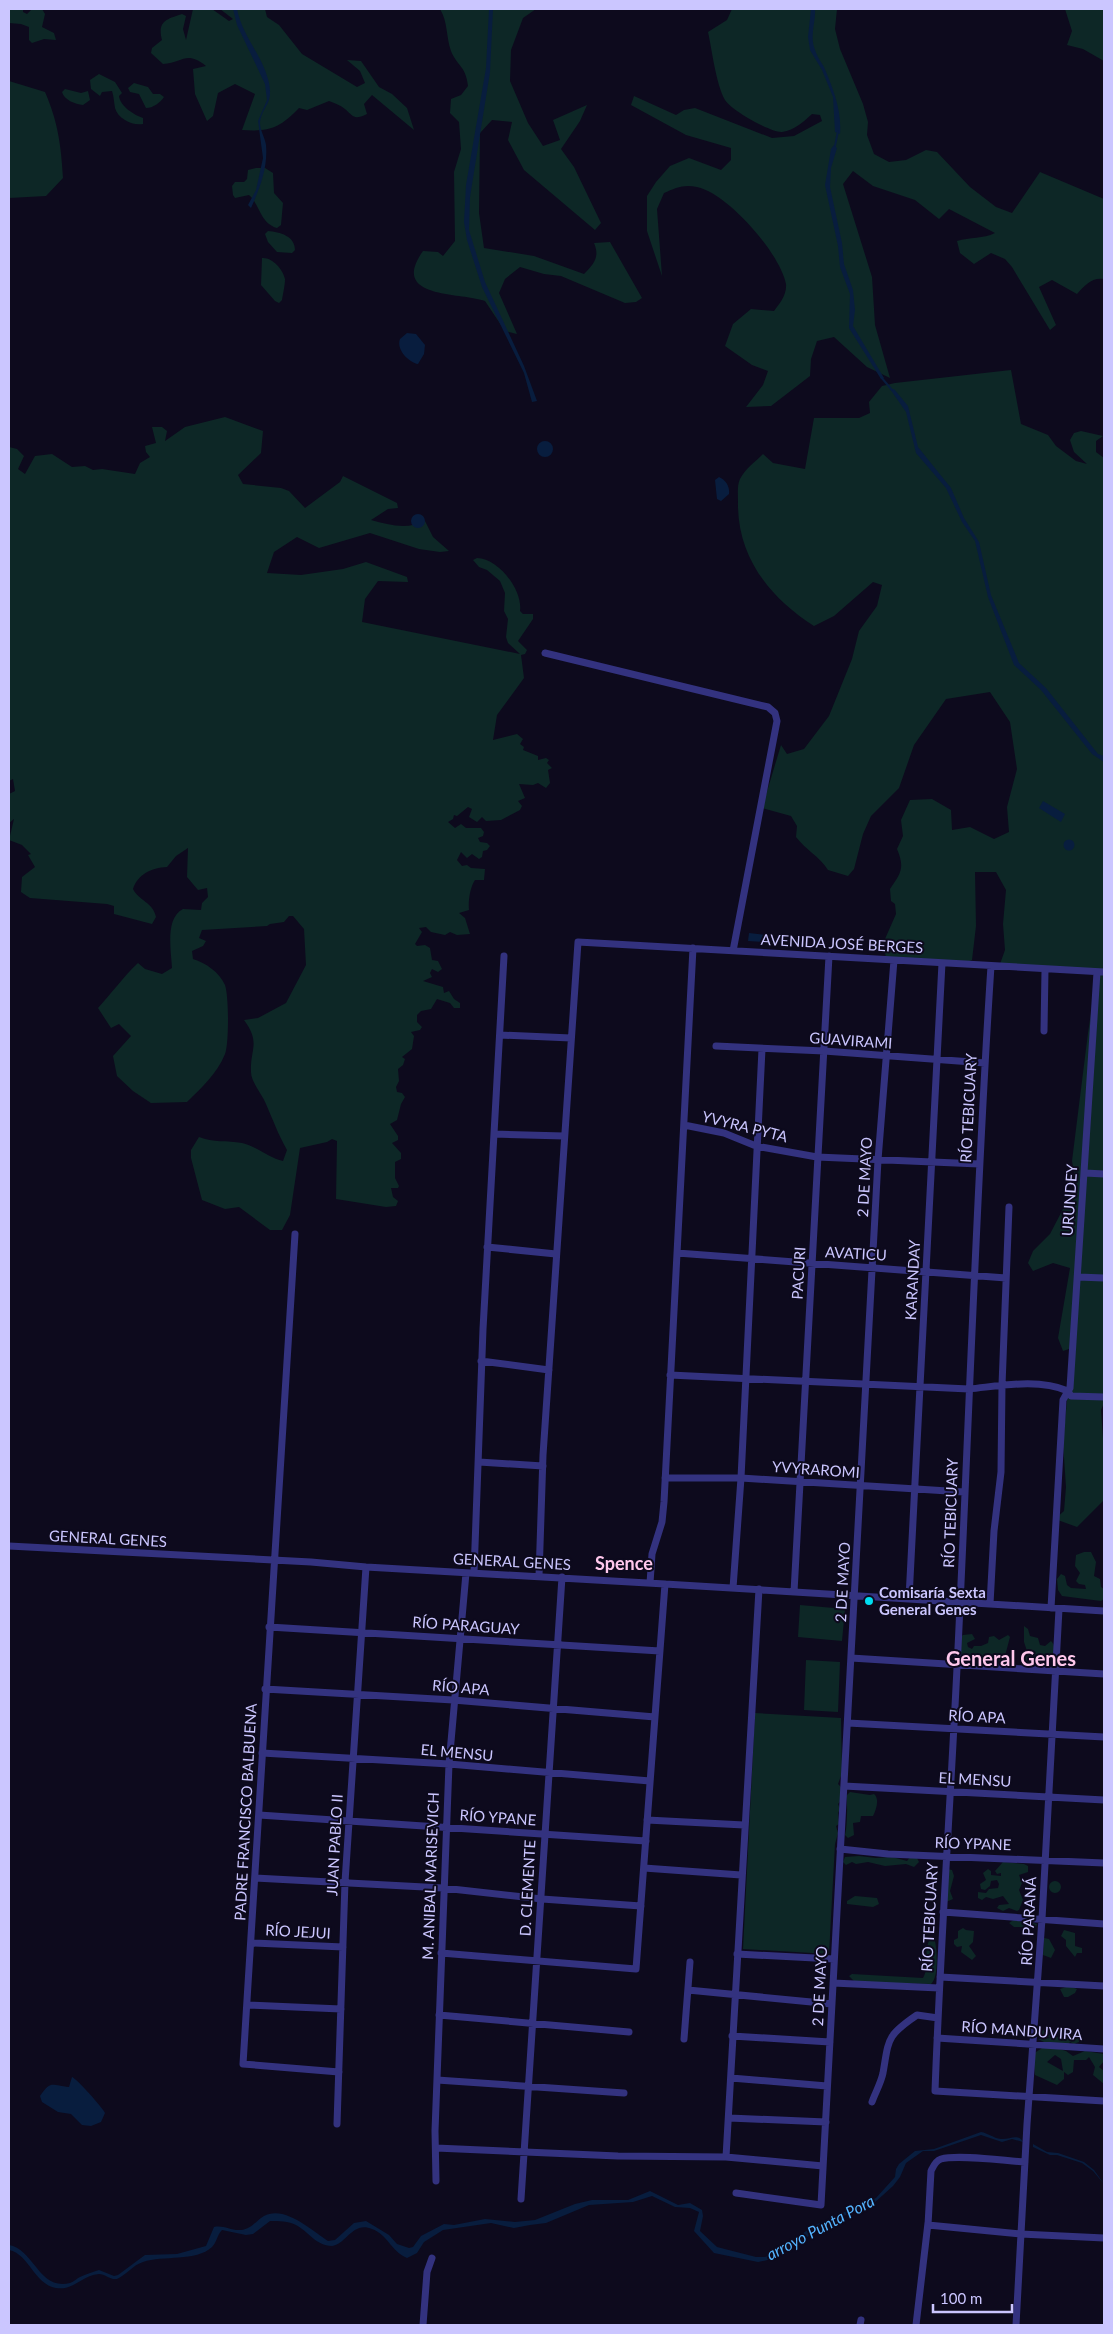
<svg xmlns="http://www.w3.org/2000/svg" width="1113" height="2334" viewBox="0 0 1113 2334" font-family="Lato,sans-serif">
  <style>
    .green { fill: #0d2726; fill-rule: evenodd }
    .water { fill: #081d3e }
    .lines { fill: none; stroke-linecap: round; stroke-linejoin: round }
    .stream { stroke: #081d3e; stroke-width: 2 }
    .minor { stroke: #33327f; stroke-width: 7 }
    .poi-dot { fill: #00def1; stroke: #0d0a1d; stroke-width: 2 }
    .labels { text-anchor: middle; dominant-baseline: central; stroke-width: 4; stroke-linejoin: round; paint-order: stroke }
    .street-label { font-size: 15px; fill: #cbc6ff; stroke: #0d0a1d }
    .poi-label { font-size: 15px; font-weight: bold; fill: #cbc6ff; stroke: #0d0a1d; text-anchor: start }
    .water-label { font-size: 16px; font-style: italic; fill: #54b4ff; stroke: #0d0a1d }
    .quarter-label { font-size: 18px; font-weight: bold; fill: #ffc8ec; stroke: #0d0a1d }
    .district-label { font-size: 20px; font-weight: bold; fill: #ffc8ec; stroke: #0d0a1d }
  </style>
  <rect width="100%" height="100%" fill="#0d0a1d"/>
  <!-- green -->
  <path class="green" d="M9,9H23V12L27,14L32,9H42L45,14L42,27L54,33L56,40L44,39L32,43L29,40V27L21,24L9,23Z
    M193,9H212L229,21L233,19L220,9H265L267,17L279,25L302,54L357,87L365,83L360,71L347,60L361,61L379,87L392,94L407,108L414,130L372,95L364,104L367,114C354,120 354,117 345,109C340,105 334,103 329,101L307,110L299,108C280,128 269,132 242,130L255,94L235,84L218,93L213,116L207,121L195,94L193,69L206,66C186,50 183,63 163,64L151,53L152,48L162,40C157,21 167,19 182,14L186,16L183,29L186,40Z
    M440,9H536L523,18L511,50L510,81L528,123L543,146L560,140L553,120L587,105L580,121L561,149L574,167L601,223L595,230L524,170L508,140L512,122L492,120L480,133L479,213L484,248L534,256L584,274C594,264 600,257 594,243L610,242L642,298L636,302L625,303L561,276L544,274L520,267L505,279L499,293L517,334L505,331L485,301C459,292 389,299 423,251L438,252L443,256L455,241L454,172L461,149L459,122L450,113L451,99L461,95L468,86C466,66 457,66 451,51C446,37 448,22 440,9Z
    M732,9H837L835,29L840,49L863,104L868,122L867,135L874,154L889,162L906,160L926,150L937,152L970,187L996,207L1012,213L1040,172L1104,199V279C1092,277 1085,285 1077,294L1052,280L1039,287L1056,325L1050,330L1012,267L1005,259L991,253L974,264L960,253L957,241C970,237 983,239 995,233L949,209L939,219L915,200L873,186L853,171L843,184L872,277L875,325L890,378L867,367L834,337L817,341L811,359L810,376L771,406L746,407L763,385L768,371L752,365L725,346L733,324L751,309L774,311C779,304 787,295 786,284C780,253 727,193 697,187C684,184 675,188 664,193L657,209L662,276L647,231V196L656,182L670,166L689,158L721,170L731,160V148L686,135L631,105L634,96L676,115L684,110L695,108L772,138L794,136L822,121L820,115L812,114C803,122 795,130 782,132C771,133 731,110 725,100C716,84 712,50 708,32L727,20Z
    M1065,9H1104V61L1083,49L1067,45L1072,31Z
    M99,74L115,82L122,93L119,96C120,106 134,115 143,118V124C133,126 118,119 115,108C114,103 114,97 112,91L102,92L100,96L91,89L90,80Z
    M9,81L45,92C58,122 61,145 63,178L46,196L9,198Z
    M134,83L148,87L153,94H160L164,97C160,103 153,108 146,108L139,94L130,92L128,88Z
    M65,89L81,93L88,91L90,100L83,105C75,104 64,100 62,92Z
    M256,168H265L273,173L274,193L283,203L281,225L277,228C260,223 260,205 249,195L235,198L233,195L232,186L235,182H244L247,179L248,170Z
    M268,231C280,232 295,236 295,250L292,253L277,252L268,242L265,234Z
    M262,258C272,257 283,269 285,279C285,285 283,294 282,300L279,303L275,301L261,285Z
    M1011,370L1021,424L1048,435L1056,446L1076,461L1087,464L1074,452L1070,440L1074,433L1081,431L1103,436L1096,441V452L1104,458V1403L1101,1410L1104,1452V1500L1077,1527L1055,1519L1064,1511L1066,1487L1063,1443L1072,1348L1063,1351L1058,1338L1070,1268L1053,1263L1033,1271L1028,1263L1033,1251L1050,1234L1076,1184L1072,1161L1088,1033L1097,972L1000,964L1005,950L1003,924L1006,890L996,872H975L976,926L972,960L967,962L886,960L885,951L896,947L894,941L885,939L896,914L895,904L891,901L890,889C901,873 905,868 897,849L903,836L901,820L910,800L932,799L951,810L952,830L970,827L994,839L1009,832L1007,807L1017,769L1010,722L990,692L946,699L914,745L899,788L871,816L863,834L854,869L848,876L828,870C819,856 806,850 796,837L797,826L791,816L762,808L781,745L787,754L804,749L829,716L852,659L859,631L877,606L882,585L873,582L834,616L814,626C770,598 737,557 738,502C738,495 737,485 740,479C745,469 755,462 763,454L773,463L805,469L814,418H859L870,413L869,402L882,386L895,383Z
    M225,417L263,431L261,453L238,475L243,484L281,488L289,491L305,508L340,482L343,476L397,503L398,508L388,509L371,520C389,525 407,530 425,521L433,537L449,551L440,552L419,549L370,533L319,548L297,537L274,552L267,573L301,575L343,569L366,562L407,577L408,582L378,581L365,599L362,622L520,654L508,643L506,637L508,619L504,611L505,593L500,581L487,570L479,567L473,560L477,558C498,558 523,590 520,611L523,614H533V619L518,641L527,650L525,654L521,655L524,678L497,715L493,740L517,734L523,739L520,744L524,747L523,750L538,756V760L546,758L549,760L547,763L552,768L548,770L550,783L546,788L538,783L533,785L519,784L525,798L518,801L522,806L520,810L501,820L486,821L482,817L477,822L469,817L472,809L468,807L457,816L454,815L453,819L448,822L455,828L461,824L466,828H481L484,832L483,836L478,838L480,842L487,843L490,846L487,850L483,851L482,857L479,859L472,854L467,858L461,852L457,860L462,866L467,865L471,868L485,869L484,880H475C470,887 468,902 469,910L459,913L465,918L470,934L457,935L450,932L445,935L431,932L426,927L419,928L422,932L415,944L417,946L425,945L430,948L432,960L438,961L442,969L438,972L432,969L430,973L432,977L423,981L443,987L444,993L449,991L454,999L460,1003V1008H454L450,1003L437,999L431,1009L421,1011L417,1015V1022L422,1027L420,1030L411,1032L414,1036L412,1049L402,1057L405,1059L403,1065L398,1069L399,1081L396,1087L397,1092L402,1093L405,1097L401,1104L397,1120L390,1124L398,1136V1140L392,1143L401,1153V1159L395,1162V1178L399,1186L398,1188H391L393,1197L398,1201L396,1206L386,1207L336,1199L337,1141L332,1139L327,1142L300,1148L290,1215L282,1230H270L239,1207L225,1209L202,1200L191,1158V1150L199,1137C213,1143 227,1140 242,1143C256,1146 269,1158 283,1161L287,1150C278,1134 273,1120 266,1104C262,1094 251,1082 251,1072C250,1049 261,1043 244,1020L258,1018L286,1003L306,965L304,929L293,916H289L284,922L270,924L267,926L202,930L199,938L206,941L203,946L192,951L193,959C206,963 219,972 225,985C229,997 229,1043 225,1054C217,1074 201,1088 187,1102L151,1103L133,1091L117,1076L113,1056L131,1036L119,1024L111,1028L98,1008C112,993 123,977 138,963L145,969L162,974L172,968C171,950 165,918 183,909L201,910L202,903L208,897L207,888L198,890L187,877L188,848L176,856L167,867C151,868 138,874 133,889C139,901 153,902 156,917L152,924L114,914V906L107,904L30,898L21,892L22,877L35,867L28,855L31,854L22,845L9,840L14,819L9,823V794L15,791L13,779L9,781V447L17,449L24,456L18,469L25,474L35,456L52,454L72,467L85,466L93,470L102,469L135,474L140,463L150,457L146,452L145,446L156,443L152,427H162L167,431L165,441L185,427Z
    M1084,1552H1091L1096,1562L1094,1576L1100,1579L1101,1587L1104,1589V1599L1101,1601L1062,1596L1058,1590L1057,1579L1061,1574L1065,1576L1067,1585L1071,1588L1086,1589L1085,1585L1079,1584L1076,1581L1080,1573L1075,1566L1076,1555Z
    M800,1605L845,1609L842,1641L798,1637Z
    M1024,1626L1028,1629L1030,1636L1038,1638L1040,1645L1045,1646L1051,1641C1056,1646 1054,1650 1052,1656L1055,1661L1053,1668L1030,1666L1024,1662L1021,1654L1027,1651L1024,1642Z
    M972,1634L975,1639L967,1643L968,1647L972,1649L974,1646H981L988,1643L989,1637L994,1636L999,1640L1008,1635L1010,1637L1005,1656L1007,1662L1006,1666L960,1662L959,1638L963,1635Z
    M806,1660L840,1662L838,1712L804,1710Z
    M755,1713L841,1718L842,1773L838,1784L841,1787L842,1799L838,1804L840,1809L838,1813L839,1824L836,1826L838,1833L835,1844L829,1954L743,1949Z
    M850,1792L870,1795L874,1794C880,1799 876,1810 873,1816H861L860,1822L853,1823L854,1835L848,1838L845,1835C847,1830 848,1800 846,1796Z
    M859,1856L876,1858L892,1857L907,1861L910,1857L917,1858L919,1862L914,1867L906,1864L885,1866L868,1862L856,1864L852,1862L846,1865L843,1862L845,1857Z
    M1003,1862L1024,1864L1028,1866V1872L1019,1875L1022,1883L1019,1890L1023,1900L1019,1910L1017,1911L1009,1908L1003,1911L997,1908L999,1905L1009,1904L1003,1896L993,1899L986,1897L982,1900L978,1898V1892L986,1893L989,1889L998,1888L999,1884L997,1880L991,1881L990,1886L985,1890L981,1889L980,1884L986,1880L983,1873L988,1869L991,1871V1875L1001,1876V1873L997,1874L995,1871Z
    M947,1869L952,1870L954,1876L950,1891L953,1899L946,1902Z
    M1049 1887a6 6 0 1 1 12 0a6 6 0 1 1-12 0Z
    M855,1896L877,1898L879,1904L873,1907L847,1904V1901Z
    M1015,1919L1021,1922L1027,1921L1037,1924L1036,1927H1014L1009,1923Z
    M963,1928L966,1930L974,1931L973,1942L969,1946L976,1956L972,1960L961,1952L962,1946L957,1947L954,1944V1940L958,1938V1931Z
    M1064,1930L1075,1933V1946L1082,1948V1953H1077L1075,1957L1066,1946V1940L1061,1936Z
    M1044,1938L1049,1939L1055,1950L1051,1958L1043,1955Z
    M930,1939L935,1941C937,1950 939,1977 931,1984L855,1982L849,1976L852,1974L923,1978C930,1967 923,1950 930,1939Z
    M1069,1986L1077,1989L1075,1993L1068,1997H1064L1060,1989Z
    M1046,2030L1048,2034L1053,2033L1062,2041L1069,2031L1080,2033L1079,2042L1074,2044L1070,2042L1068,2045L1056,2048L1066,2051L1073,2056L1085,2051L1104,2054V2061L1099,2067L1104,2071V2084L1093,2075L1095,2067L1089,2057L1086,2060H1074L1073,2072L1068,2075L1064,2072V2079L1057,2085L1035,2075L1033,2054L1048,2044L1038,2039L1051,2038L1036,2034L1037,2031ZM1055,2055L1061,2059L1063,2071L1047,2062Z"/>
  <!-- water -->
  <path class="water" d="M233,9H237C242,35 261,54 268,79C275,105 262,105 260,123C260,130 265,138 266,145C268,167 260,188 251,208L248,205L256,190L263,158L258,121L267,100L265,84L237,25Z
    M489,9H493L490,72L470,197L469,230L485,282L524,366L537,401L532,402L524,373L482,287L467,240L464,222L466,185L486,68Z
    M811,9H815C816,22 810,33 814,47C816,54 820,61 824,67C833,88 842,111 840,134L835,132L833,97L822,70L810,50L808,37Z
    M834,145L837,148L831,168L830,187L842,243L844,264L853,290L855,310L853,326L884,378L881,379L849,328L850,294L840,267L838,246L825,185L831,149Z
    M407,333L416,334L425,345L424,354L418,364C408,362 396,349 400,339Z
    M890,389H894L908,406L918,447L951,488L964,518L979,542L991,595L1019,663L1046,688L1098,754L1104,756V762L1092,754L1041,690L1014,665L988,597L975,541L962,522L946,488L916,453L906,412Z
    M537 449a8 8 0 1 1 16 0a8 8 0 1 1-16 0Z
    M719,477C726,480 730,487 729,494L721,501L717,499L715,480Z
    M411 521a7 7 0 1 1 14 0a7 7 0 1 1-14 0Z
    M1043,801L1065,814L1061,822L1039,808Z
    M1063.5 845a5.5 5.5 0 1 1 11 0a5.5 5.5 0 1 1-11 0Z
    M749,933L767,935L766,942L748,941Z
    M72,2077C76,2078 103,2108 105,2113L101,2122L91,2126L82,2125L71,2114L58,2112L42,2102L40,2096C51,2080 51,2085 69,2087Z
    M981,2132C988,2133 993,2138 1001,2139C1009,2140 1018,2133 1023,2142L1012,2139L1002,2142L981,2135L934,2151H923L906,2163L900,2177L893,2186L873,2204L836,2219L772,2259L758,2262L714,2253L694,2231L699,2212L690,2208L675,2207L652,2196L633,2202L589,2205L546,2223L530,2225L514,2228L491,2223L443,2230L424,2242L417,2253L407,2258C391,2251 387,2234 372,2229C352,2221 346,2245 332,2246C316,2246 308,2231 296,2225C289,2221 278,2221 270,2221L253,2234L246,2235L222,2230C217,2235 217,2242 212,2247C196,2262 163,2255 143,2262C133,2265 126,2275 117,2279C110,2280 105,2274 99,2274C82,2275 74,2291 56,2288C34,2284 29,2254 9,2250V2245C34,2249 39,2291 70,2283C74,2282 77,2278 80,2277C86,2274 93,2272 99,2270L114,2276L118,2275L145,2255L177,2254L206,2246L214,2227C224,2225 231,2231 241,2230C251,2229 256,2221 264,2216C285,2205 312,2231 328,2241L335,2240L354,2223L366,2221L389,2235L397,2244L409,2248L413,2247L421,2236L444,2224L454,2225L485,2219L515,2222L535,2220L575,2204L592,2200H628L650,2191L678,2205L690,2203L702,2210L703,2216L700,2231L717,2247L756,2257H765L783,2248L813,2226L876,2198L895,2177L896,2169L899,2164L915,2151L934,2149Z
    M1033,2144L1047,2152L1058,2153L1084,2162L1094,2170L1104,2184L1093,2171L1082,2163L1057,2155H1050L1033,2147Z"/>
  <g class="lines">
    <!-- stream -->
    <path class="stream" d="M835,146L838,131
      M881,377L892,390"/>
    <!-- minor -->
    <path class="minor" d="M545,653L768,707L775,713L777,721L733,951
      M991,966C977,1179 970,1392 960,1605C953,1767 941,1929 935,2091L1104,2101
      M1097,972L1070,1388L1068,1391L1071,1396L1104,1397
      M1044,1031L1045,970
      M500,1035L571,1038
      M716,1046L824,1051L985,1063
      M684,1125L724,1133L756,1146L817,1157L979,1164
      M494,1134L564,1136
      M1085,1173L1104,1174
      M295,1234L243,2064L339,2072
      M487,1247L556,1254
      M677,1253L1006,1278
      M1078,1277L1104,1278
      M481,1361L549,1370
      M670,1375L969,1389C1000,1386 1038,1378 1068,1391L1063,1400L1051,1608
      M479,1462L543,1466
      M665,1478H741L964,1492
      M9,1546L311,1562L366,1567L665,1584L1104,1611
      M474,1573L483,1329L504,956
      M539,1576L543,1455L578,942L1104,972
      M650,1583L652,1554L662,1522L664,1502L693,948
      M733,1588L741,1478L762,1049
      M794,1592L829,956
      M909,1598L942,963
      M990,1604L994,1531L1001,1472L1002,1385L1009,1207
      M269,1627L660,1651
      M851,1658L1104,1674
      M265,1689L453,1700L655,1717
      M848,1723L1104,1737
      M262,1753L449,1764L650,1781
      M844,1786L1104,1800
      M259,1815L646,1841
      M647,1820L744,1825
      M840,1849L888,1854L1104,1863
      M644,1868L741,1875
      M255,1878L443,1888L542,1899L641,1906
      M943,1912L1104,1924
      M252,1943L343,1947
      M441,1953L636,1969L665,1584
      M737,1954L834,1959
      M940,1977L1104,1986
      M833,1983L939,1988
      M688,1990L832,2004
      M248,2005L341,2009
      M439,2015L629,2032
      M732,2036L830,2042
      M937,2038L1104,2049
      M684,2039L690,1962
      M731,2078L827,2086
      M437,2080L624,2093
      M872,2102C875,2093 881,2083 883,2073C889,2039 886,2036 917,2015L938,2018
      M729,2118L826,2122
      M337,2124L345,1882L366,1567
      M436,2148L618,2156L726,2157L823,2166
      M726,2157L759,1589
      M1025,2162C1006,2161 958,2154 941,2159C935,2161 933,2167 931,2171L928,2225L1021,2234L1104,2238
      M436,2181L435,2131L449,1764L466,1573
      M736,2193L821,2205L878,1160L894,960
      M521,2199L562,1577
      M423,2325L427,2272L432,2258
      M860,2325L861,2320
      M916,2325L928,2223
      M1016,2325L1027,2124L1042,1919L1059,1609"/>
  </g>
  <!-- markers -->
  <circle class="poi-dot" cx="869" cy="1601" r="5"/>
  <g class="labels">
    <!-- street labels -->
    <g class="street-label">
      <text transform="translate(842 943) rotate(3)">AVENIDA JOSÉ BERGES</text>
      <text transform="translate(851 1040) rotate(4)">GUAVIRAMI</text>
      <text transform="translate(968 1108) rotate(-87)">RÍO TEBICUARY</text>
      <text transform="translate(745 1126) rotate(14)">YVYRA PYTA</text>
      <text transform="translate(864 1177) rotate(-87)">2 DE MAYO</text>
      <text transform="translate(1069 1200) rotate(-86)">URUNDEY</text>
      <text transform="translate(856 1253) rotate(3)">AVATICU</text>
      <text transform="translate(798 1273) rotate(-87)">PACURI</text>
      <text transform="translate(912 1280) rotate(-87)">KARANDAY</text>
      <text transform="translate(816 1469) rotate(4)">YVYRAROMI</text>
      <text transform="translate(950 1513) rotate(-88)">RÍO TEBICUARY</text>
      <text transform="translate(108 1538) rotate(3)">GENERAL GENES</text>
      <text transform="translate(512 1561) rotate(3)">GENERAL GENES</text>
      <text transform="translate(842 1582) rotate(-87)">2 DE MAYO</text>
      <text transform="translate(466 1625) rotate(4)">RÍO PARAGUAY</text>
      <text transform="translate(461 1687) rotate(5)">RÍO APA</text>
      <text transform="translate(977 1716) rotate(3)">RÍO APA</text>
      <text transform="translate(457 1752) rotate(5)">EL MENSU</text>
      <text transform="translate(975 1779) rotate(3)">EL MENSU</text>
      <text transform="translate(245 1812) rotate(-87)">PADRE FRANCISCO BALBUENA</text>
      <text transform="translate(498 1817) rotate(4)">RÍO YPANE</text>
      <text transform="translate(973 1843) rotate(2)">RÍO YPANE</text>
      <text transform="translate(334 1845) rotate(-87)">JUAN PABLO II</text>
      <text transform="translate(430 1876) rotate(-88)">M. ANIBAL MARISEVICH</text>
      <text transform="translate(527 1888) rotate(-87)">D. CLEMENTE</text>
      <text transform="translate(929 1917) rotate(-87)">RÍO TEBICUARY</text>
      <text transform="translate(1028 1921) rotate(-87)">RÍO PARANÁ</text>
      <text transform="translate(298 1931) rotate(3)">RÍO JEJUI</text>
      <text transform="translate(819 1986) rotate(-87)">2 DE MAYO</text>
      <text transform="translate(1022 2030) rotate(4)">RÍO MANDUVIRA</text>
    </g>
    <!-- poi labels -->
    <g class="poi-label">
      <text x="879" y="1592">Comisaría Sexta<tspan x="879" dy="17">General Genes</tspan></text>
    </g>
    <!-- water labels -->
    <g class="water-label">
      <text transform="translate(820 2227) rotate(-28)">arroyo Punta Pora</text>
    </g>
    <!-- quarter labels -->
    <g class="quarter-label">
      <text x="624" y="1563">Spence</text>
    </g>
    <!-- district labels -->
    <g class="district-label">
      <text x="1011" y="1658">General Genes</text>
    </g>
  </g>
  <!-- border -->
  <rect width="1113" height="2334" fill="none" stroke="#cbc6ff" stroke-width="20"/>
  <!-- scale -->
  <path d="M933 2304v8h79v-8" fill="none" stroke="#cbc6ff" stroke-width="2.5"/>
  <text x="940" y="2304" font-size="15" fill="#cbc6ff" stroke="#0d0a1d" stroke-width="4" paint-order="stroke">100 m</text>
</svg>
